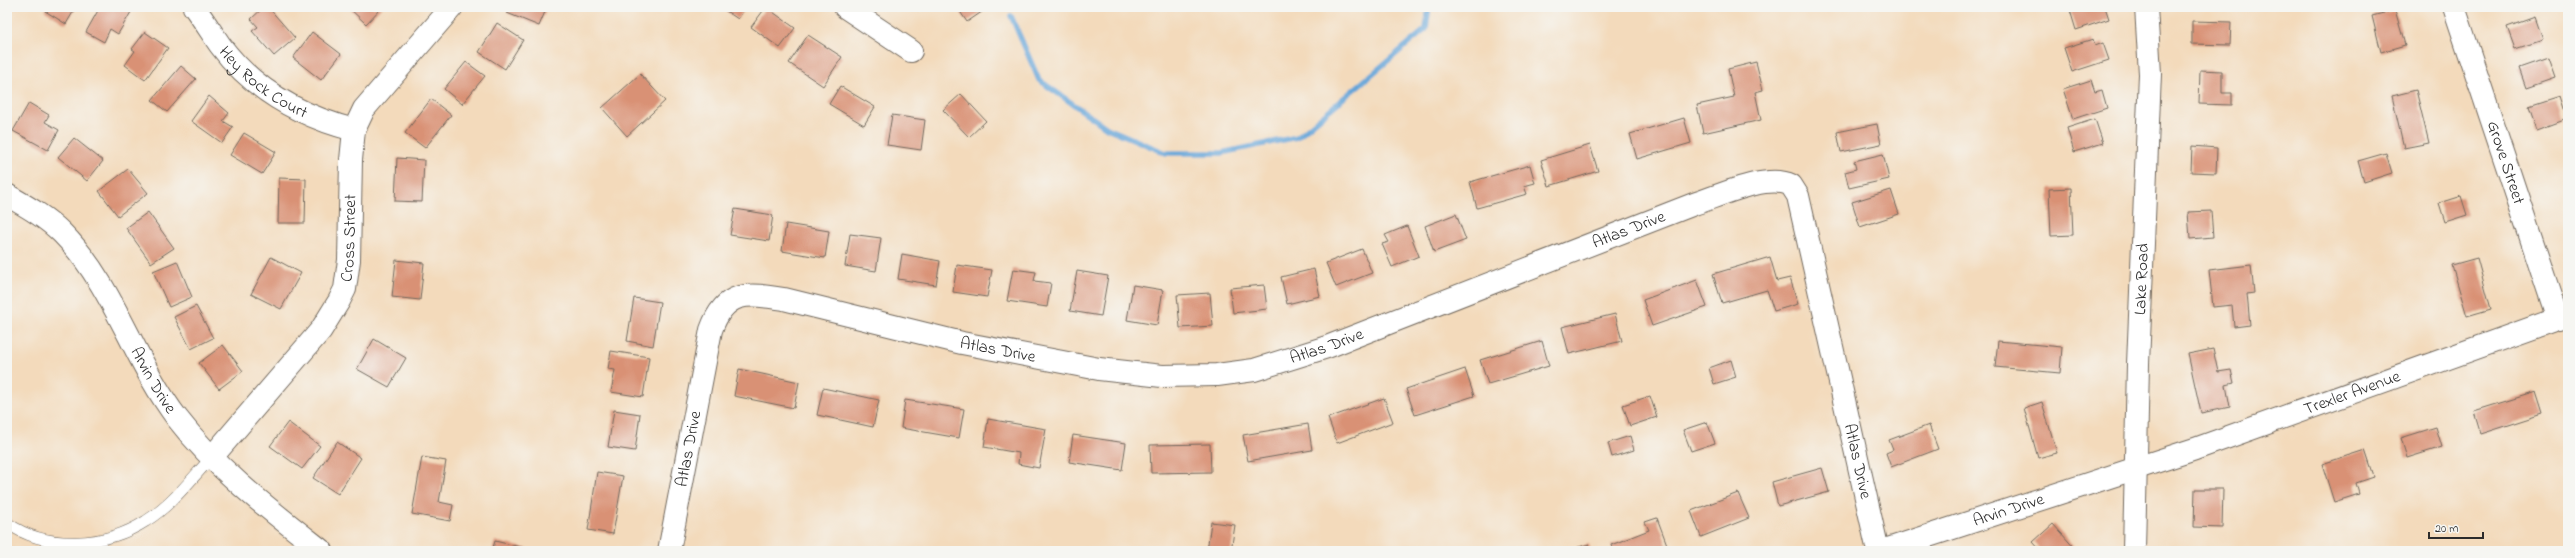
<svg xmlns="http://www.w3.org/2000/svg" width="2575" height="558" viewBox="0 0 2575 558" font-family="'Indie Flower',sans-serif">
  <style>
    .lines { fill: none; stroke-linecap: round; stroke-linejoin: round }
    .stream { stroke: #65a4d8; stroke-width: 5.5 }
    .building { fill: #d99175 }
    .service-casing { stroke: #71685d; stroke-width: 12 }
    .minor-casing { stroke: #71685d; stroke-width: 24 }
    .tertiary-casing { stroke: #71685d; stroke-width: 24 }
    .service { stroke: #fff; stroke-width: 11 }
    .minor { stroke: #fff; stroke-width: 22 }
    .tertiary { stroke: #fff; stroke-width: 22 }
    .labels { text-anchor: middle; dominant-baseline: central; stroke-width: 3.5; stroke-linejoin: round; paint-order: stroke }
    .street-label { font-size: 17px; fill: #2b2b2b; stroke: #f6f6f2 }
  </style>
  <rect width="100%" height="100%" fill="#f6f6f2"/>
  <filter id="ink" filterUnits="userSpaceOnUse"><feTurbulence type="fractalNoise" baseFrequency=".025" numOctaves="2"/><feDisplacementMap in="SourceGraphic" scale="8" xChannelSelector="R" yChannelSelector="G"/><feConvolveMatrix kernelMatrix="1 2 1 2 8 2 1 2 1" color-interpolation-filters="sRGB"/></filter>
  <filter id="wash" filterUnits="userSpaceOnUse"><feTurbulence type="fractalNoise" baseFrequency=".012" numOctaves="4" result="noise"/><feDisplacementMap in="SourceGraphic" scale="16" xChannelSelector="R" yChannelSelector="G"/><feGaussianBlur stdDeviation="0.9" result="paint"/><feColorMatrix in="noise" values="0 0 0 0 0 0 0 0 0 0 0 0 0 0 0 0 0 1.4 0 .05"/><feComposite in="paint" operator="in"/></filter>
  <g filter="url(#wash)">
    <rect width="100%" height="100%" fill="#f3dabb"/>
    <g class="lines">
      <!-- stream -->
      <path class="stream" d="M1011,16L1039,80L1107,128L1166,153H1221L1297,137L1426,29L1429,7"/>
    </g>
    <g id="blocks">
      <!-- building -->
      <path class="building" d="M47,7H76L66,24L45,11Z
        M100,7H123L131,12L118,34L110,29L104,42L86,32Z
        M264,7H268L295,38L274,56L252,31L258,27L251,19Z
        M348,7H382L366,24Z
        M510,7H547L539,26L507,13Z
        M720,7H746L738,19Z
        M766,7L795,28L780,48L751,27Z
        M957,7H989L967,22Z
        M2069,7H2105L2109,19L2076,30Z
        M2395,10L2405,45L2381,52L2372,16Z
        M2535,17L2543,40L2515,49L2507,27Z
        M2192,21L2231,22L2230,45L2192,44Z
        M497,23L523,40L505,69L479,52Z
        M145,32L168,48L145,80L125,65L135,51L132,49Z
        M312,32L341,54L321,80L293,58Z
        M808,35L842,57L823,86L789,63Z
        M2093,39L2095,46L2103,43L2109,60L2072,72L2064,48Z
        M2548,58L2555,78L2526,88L2519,68Z
        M466,62L485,76L462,104L444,89Z
        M1756,62L1763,90L1755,92L1761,120L1703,133L1697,105L1734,97L1728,69Z
        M181,66L196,79L167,112L152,100Z
        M2200,70L2222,71V93H2232V105L2199,104Z
        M640,74L665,101L627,136L602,108Z
        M2091,80L2095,92L2102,90L2107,108L2073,119L2063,89Z
        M840,86L875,107L864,125L829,104Z
        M2416,90L2429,143L2404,148L2392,96Z
        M961,94L986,121L969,137L943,110Z
        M209,96L229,113L223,121L233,127L222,143L191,121Z
        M2560,97L2567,119L2537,130L2529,107Z
        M431,99L451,115L425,148L405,133Z
        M29,103L49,115L45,122L59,130L48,150L13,131Z
        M892,115L925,120L921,150L887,145Z
        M1684,118L1691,143L1637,159L1630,134Z
        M2095,119L2103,143L2074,152L2067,128Z
        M1877,124L1881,144L1841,152L1837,132Z
        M244,133L276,152L262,174L230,155Z
        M74,138L103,161L87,181L58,157Z
        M1590,145L1598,171L1549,186L1541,160Z
        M2192,146L2217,148L2216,173L2191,172Z
        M2386,153L2392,173L2364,182L2358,161Z
        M1883,154L1889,179L1849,188L1845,172L1856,169L1854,161Z
        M397,158L424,160L422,202L395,201Z
        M1530,165L1535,183L1524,186L1527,194L1477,208L1470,182Z
        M128,169L148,193L118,216L99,191Z
        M279,178L306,179L305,223H278Z
        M2071,188L2073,235L2051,236L2049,189Z
        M1891,190L1899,214L1860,227L1852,202Z
        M2461,196L2467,215L2445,222L2439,203Z
        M735,209L773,215L769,241L730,235Z
        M2211,211L2213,237L2190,239L2188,212Z
        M148,212L174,248L151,263L126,228Z
        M1456,214L1466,240L1434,252L1425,226Z
        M786,224L829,231L825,258L782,251Z
        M1407,226L1419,256L1392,267L1382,244L1389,242L1385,235Z
        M850,234L881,238L876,271L845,266Z
        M1362,249L1372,273L1336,287L1326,263Z
        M902,254L940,261L936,285L898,279Z
        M271,257L301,273L281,309L251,294Z
        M1770,257L1777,281L1790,278L1798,304L1774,311L1767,290L1722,303L1713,274Z
        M2477,258L2491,309L2467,316L2452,265Z
        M396,260L424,263L420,300L392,297Z
        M177,261L192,297L169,307L153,271Z
        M957,265L992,270L987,297L953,292Z
        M2251,265L2254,293L2247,294L2250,325L2234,327L2232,305L2213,307L2209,270Z
        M1013,269L1036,272L1034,281L1051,283L1047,307L1007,301Z
        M1314,269L1320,296L1287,304L1281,277Z
        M1077,271L1108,276L1101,316L1070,311Z
        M1697,280L1707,307L1652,326L1643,300Z
        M1133,285L1163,290L1157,325L1127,320Z
        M1264,285L1267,309L1233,313L1230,288Z
        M1210,293L1213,326L1180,328L1177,295Z
        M634,298L660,302L653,346L627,341Z
        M196,306L213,338L191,349L174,317Z
        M1615,314L1622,341L1569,354L1562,327Z
        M374,339L406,358L389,387L357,369Z
        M1542,341L1549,366L1488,384L1480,360Z
        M1998,341L2062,347L2060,373L1995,367Z
        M223,345L243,371L219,389L199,363Z
        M2213,349L2218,372L2231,370L2234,383L2226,385L2230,407L2201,413L2188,354Z
        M611,351L649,357L643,397L611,392L615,370L608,369Z
        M1731,360L1736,377L1714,384L1709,368Z
        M739,369L799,382L794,408L734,396Z
        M1465,369L1474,396L1415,415L1406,389Z
        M823,388L879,400L873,427L817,415Z
        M2536,392L2543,414L2481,434L2474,411Z
        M1650,396L1657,417L1630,426L1623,405Z
        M1384,398L1393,422L1337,443L1328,418Z
        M905,400L964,409L959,438L901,428Z
        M2042,402L2057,453L2038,458L2024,408Z
        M614,410L640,414L635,451L608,447Z
        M988,419L1046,429L1039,468L1018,464L1019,453L984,447Z
        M288,422L320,446L302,469L270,446Z
        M1707,422L1715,443L1691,451L1683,430Z
        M1308,424L1312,450L1248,461L1243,435Z
        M1929,425L1938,449L1891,467L1886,453L1893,450L1889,440Z
        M2436,427L2442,447L2407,458L2401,438Z
        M1073,435L1126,443L1122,470L1069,462Z
        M1630,436L1634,450L1612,457L1608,443Z
        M337,442L361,458L338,494L313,478Z
        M1210,444L1211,472L1151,473L1150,445Z
        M2365,450L2374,477L2356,483L2359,494L2334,502L2322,464Z
        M422,457L446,461L439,502L453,505L450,521L412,514Z
        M1822,468L1829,492L1778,506L1772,482Z
        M597,472L623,476L613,534L588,530Z
        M2195,489H2223L2222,528L2194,527Z
        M1738,493L1749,518L1701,537L1691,511Z
        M1657,518L1669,550L1613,551L1611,545L1649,530L1645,522Z
        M1211,522L1235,525L1231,551H1207Z
        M2053,524L2077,551H2041L2033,542Z
        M495,541L533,550V551H492Z
        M1589,544L1591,551H1572V549Z"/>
    </g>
  </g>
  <g filter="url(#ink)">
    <use href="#blocks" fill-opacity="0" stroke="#71685d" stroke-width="1"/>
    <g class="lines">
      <defs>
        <path id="service" d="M7,523C47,551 106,547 146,521C172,505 191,479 212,457"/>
        <g id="minor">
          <path id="s1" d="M194,7C203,19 211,32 220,45C253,90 300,116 354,130"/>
          <path d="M845,7L911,51"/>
          <path id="s2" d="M2454,7L2558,319"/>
          <path id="s3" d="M7,195C26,206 46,217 62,233C114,285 133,360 177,418C217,470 271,511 322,551"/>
          <path id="s4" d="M212,457L321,330L339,301L345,289L349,260L351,160L354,130L364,109L452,7"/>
          <path id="s5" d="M669,551L711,330C725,290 747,293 784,299L962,343L1099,369L1162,376L1217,375L1254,370L1327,347L1694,204C1719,196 1767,173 1791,185L1798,196L1878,551"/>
          <path id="s6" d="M1882,551L2195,449L2568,315"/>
        </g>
        <g id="tertiary">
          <path id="s7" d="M2134,551L2138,364L2150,74L2146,7"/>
        </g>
      </defs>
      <!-- service casing -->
      <use href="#service" class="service-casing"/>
      <!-- minor casing -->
      <use href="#minor" class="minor-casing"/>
      <!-- tertiary casing -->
      <use href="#tertiary" class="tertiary-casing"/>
      <!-- service -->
      <use href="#service" class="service"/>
      <!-- minor -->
      <use href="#minor" class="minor"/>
      <!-- tertiary -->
      <use href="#tertiary" class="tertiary"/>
    </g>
  </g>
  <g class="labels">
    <!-- street labels -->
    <g class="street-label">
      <text stroke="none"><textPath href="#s1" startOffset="104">Hey Rock Court</textPath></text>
      <text stroke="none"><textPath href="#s2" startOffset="164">Grove Street</textPath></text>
      <text stroke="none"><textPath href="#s5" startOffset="1194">Atlas Drive</textPath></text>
      <text stroke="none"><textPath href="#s4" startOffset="266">Cross Street</textPath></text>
      <text stroke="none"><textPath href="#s7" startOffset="272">Lake Road</textPath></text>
      <text stroke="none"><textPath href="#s5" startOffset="870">Atlas Drive</textPath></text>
      <text stroke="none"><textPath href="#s5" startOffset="535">Atlas Drive</textPath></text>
      <text stroke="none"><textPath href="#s3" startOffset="241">Arvin Drive</textPath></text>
      <text stroke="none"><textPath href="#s6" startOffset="496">Trexler Avenue</textPath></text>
      <text stroke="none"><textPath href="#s5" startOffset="104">Atlas Drive</textPath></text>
      <text stroke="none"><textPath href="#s5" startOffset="1650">Atlas Drive</textPath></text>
      <text stroke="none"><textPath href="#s6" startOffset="133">Arvin Drive</textPath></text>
    </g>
  </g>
  <!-- margin -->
  <rect width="2575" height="558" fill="none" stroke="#f6f6f2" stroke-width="24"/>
  <!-- scale -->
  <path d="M2429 532v6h54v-6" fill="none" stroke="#2b2b2b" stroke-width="2"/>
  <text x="2435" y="532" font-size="12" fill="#2b2b2b" stroke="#f6f6f2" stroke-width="3" paint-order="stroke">20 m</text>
</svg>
